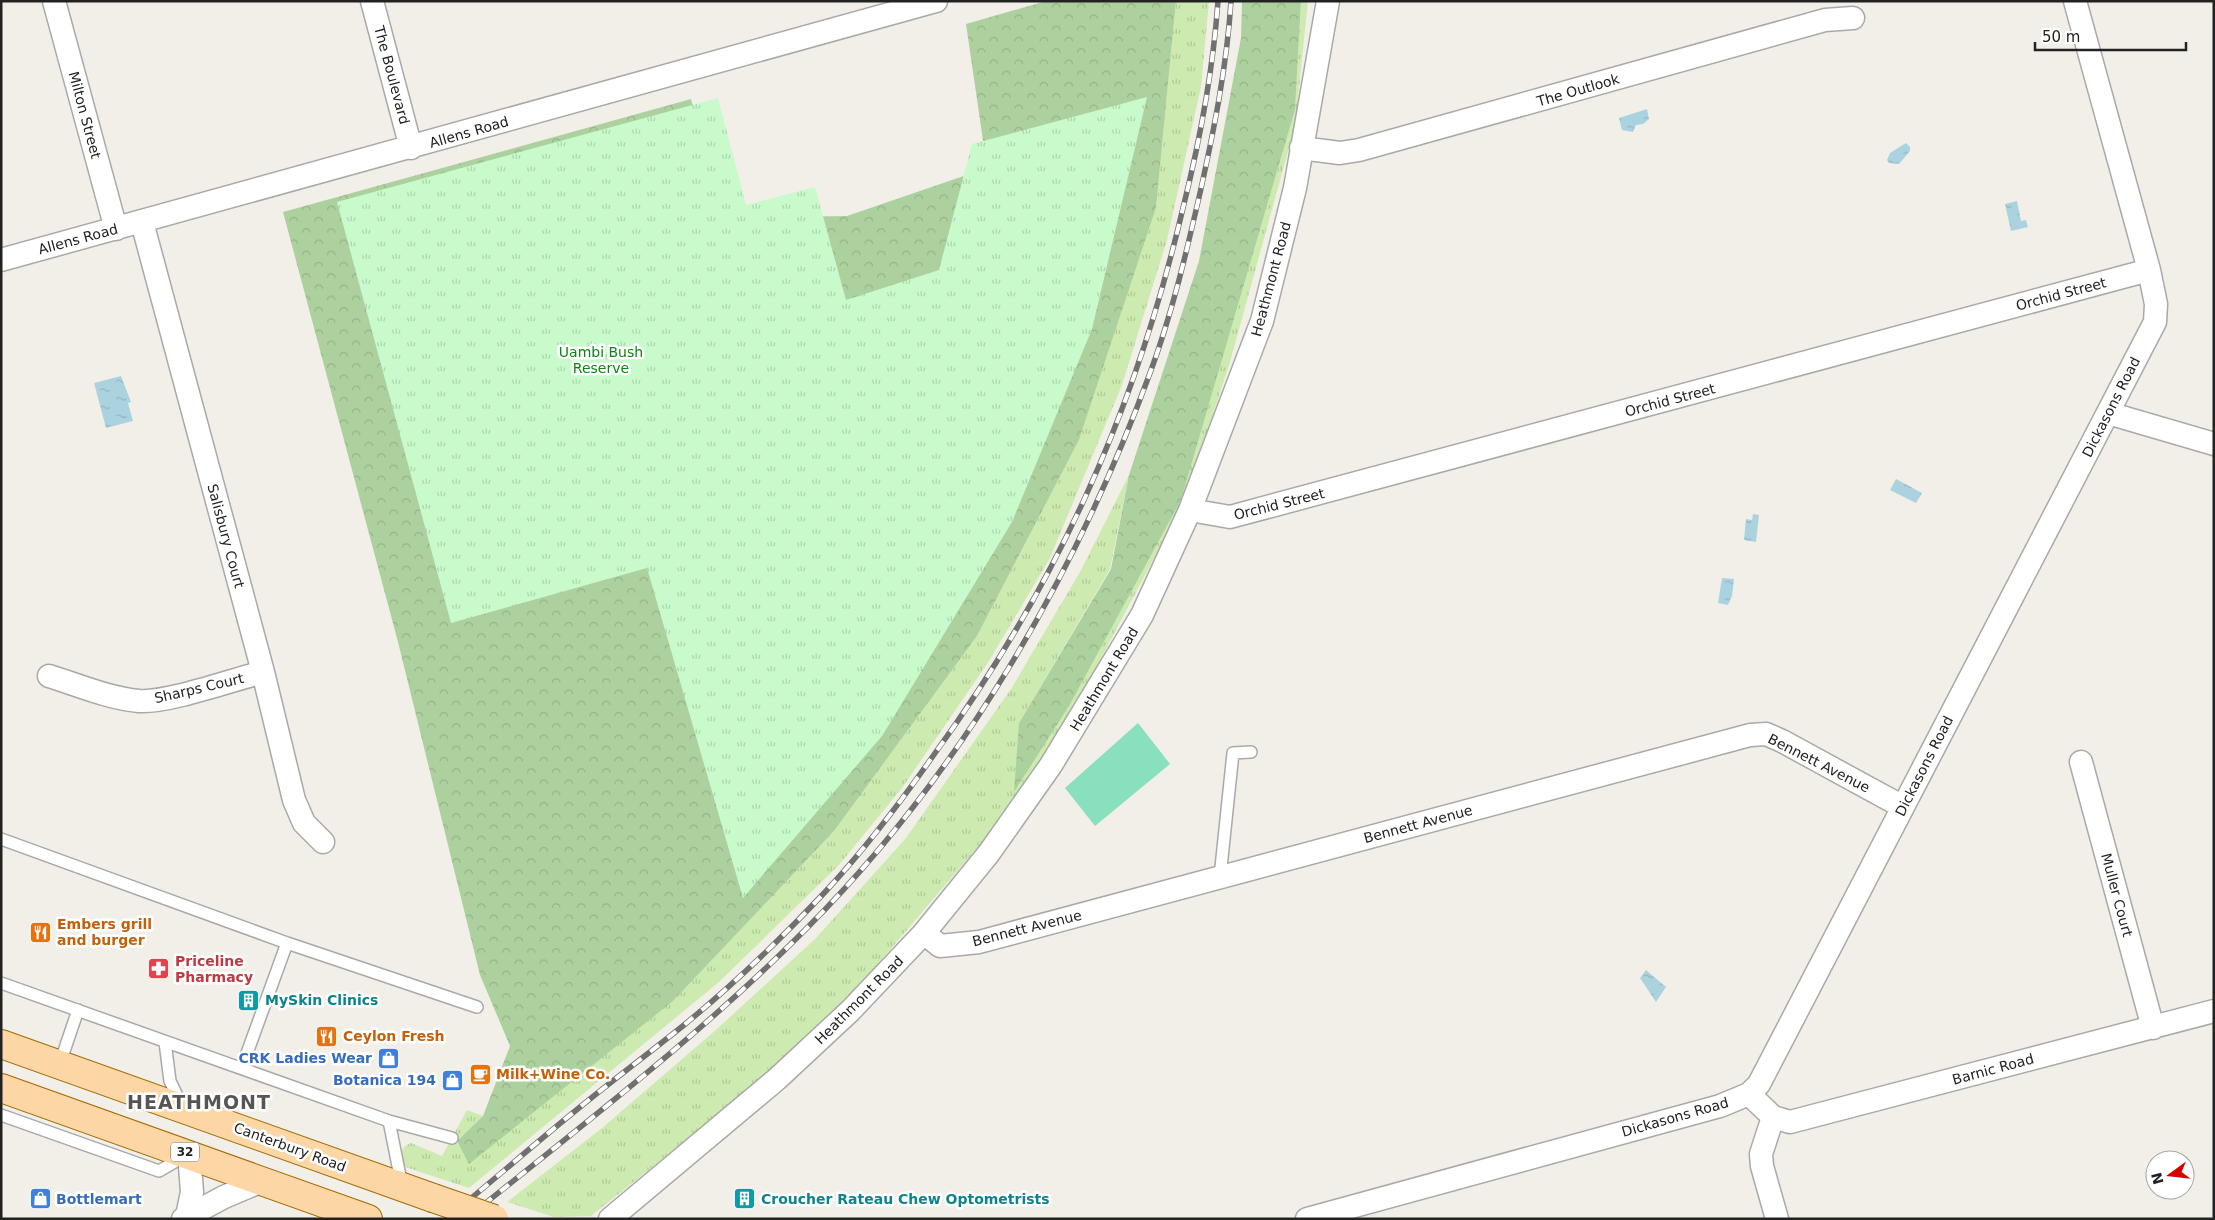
<svg xmlns="http://www.w3.org/2000/svg" width="2215" height="1220" viewBox="0 0 2215 1220" font-family="'DejaVu Sans',sans-serif">
  <style>
    .grass { fill: url(#grass-tufts) }
    .forest { fill: url(#forest-crowns) }
    .park { fill: url(#park-tufts) }
    .pitch { fill: #88e0be }
    .water { fill: url(#water-ripples) }
    .lines { fill: none; stroke-linecap: round; stroke-linejoin: round }
    .service-casing { stroke: #a9a9a9; stroke-width: 14 }
    .minor-casing { stroke: #a9a9a9; stroke-width: 25 }
    .primary-casing { stroke: #a06b00; stroke-width: 30 }
    .service { stroke: #fff; stroke-width: 11 }
    .minor { stroke: #fff; stroke-width: 22 }
    .primary { stroke: #fcd6a4; stroke-width: 28 }
    .rail-casing { stroke: #707070; stroke-width: 5.5 }
    .rail { stroke: #fff; stroke-width: 4; stroke-dasharray: 11; stroke-linecap: butt }
    .primary-bridge-casing { stroke: #a06b00; stroke-width: 30; stroke-linecap: butt }
    .primary-bridge { stroke: #fcd6a4; stroke-width: 28 }
    .labels { text-anchor: middle; dominant-baseline: central; stroke-width: 5; stroke-linejoin: round; paint-order: stroke }
    .shield { fill: #fff; stroke: #646464; stroke-width: 1 }
    .shield-label { font-size: 12px; font-weight: bold; fill: #222 }
    .street-label { font-size: 14px; fill: #222; stroke: #fff }
    .park-label { font-size: 14px; fill: #0c8416; stroke: #fff }
    .food-label { font-size: 14px; font-weight: bold; fill: #c56008; stroke: #fff; text-anchor: start }
    .health-label { font-size: 14px; font-weight: bold; fill: #be3a42; stroke: #fff; text-anchor: start }
    .culture-label { font-size: 14px; font-weight: bold; fill: #0d838f; stroke: #fff; text-anchor: start }
    .shop-label { font-size: 14px; font-weight: bold; fill: #366cbe; stroke: #fff; text-anchor: end }
    .district-label { font-size: 19px; font-weight: bold; letter-spacing: 1px; fill: #555; stroke: #fff }
  </style>
  <defs>
    <pattern id="grass-tufts" width="24" height="20" patternUnits="userSpaceOnUse" patternTransform="scale(1.25)"><rect width="24" height="20" fill="#cdebb0"/><path d="M3 7l-1-3M5 7V3M7 7l1-3M15 17l-1-3M17 17v-4M19 17l1-3" fill="none" stroke="#b0c997"/></pattern>
    <pattern id="forest-crowns" width="20" height="18" patternUnits="userSpaceOnUse" patternTransform="scale(1.25)"><rect width="20" height="18" fill="#add19e"/><path d="M2 6a3 3 0 1 1 6 0M12 15a3 3 0 1 1 6 0" fill="none" stroke="#95b388"/></pattern>
    <pattern id="park-tufts" width="24" height="20" patternUnits="userSpaceOnUse" patternTransform="scale(1.25)"><rect width="24" height="20" fill="#c8facc"/><path d="M3 7l-1-3M5 7V3M7 7l1-3M15 17l-1-3M17 17v-4M19 17l1-3" fill="none" stroke="#acd6af"/></pattern>
    <pattern id="water-ripples" width="26" height="14" patternUnits="userSpaceOnUse" patternTransform="scale(1.25)"><rect width="26" height="14" fill="#aad3df"/><path d="M2 4q2-2 4 0t4 0M15 11q2-2 4 0t4 0" fill="none" stroke="#92b5bf"/></pattern>
  </defs>
  <rect width="100%" height="100%" fill="#f2efe9"/>
  <!-- grass -->
  <path class="grass" d="M1176,1H1209L1201,87L1167,240L1122,385L1050,558L989,661L902,788L839,865L719,982L469,1188L399,1165C401,1154 400,1147 411,1143L442,1156L467,1110L483,1116L457,1141L673,1001L834,831L977,636L1079,440L1156,208Z
    M1301,1H1308L1295,126L1230,362L1185,500L1083,692L1027,781L993,829L866,978L766,1076L591,1216L554,1217L507,1202L602,1128L717,1029L816,938L906,838L1011,689L1080,572L1129,475L1110,569L1019,723L1181,500L1295,110Z"/>
  <!-- forest -->
  <path class="forest" d="M1046,1H1176L1156,208L1079,440L977,636L834,831L673,1001L469,1164L457,1141L483,1116L510,1046L480,975L398,642L283,212L691,99L721,218L847,216L987,168L966,24Z
    M1242,1H1301L1295,110L1181,500L1069,706L1014,792L1019,723L1111,569L1129,475L1199,261L1241,38Z"/>
  <!-- park -->
  <path class="park" d="M1147,97L1092,329L1012,522L882,736L743,898L647,568L451,623L337,202L718,98L746,205L815,187L846,300L939,270L972,144Z"/>
  <!-- pitch -->
  <path class="pitch" d="M1138,723L1170,764L1095,826L1065,788Z"/>
  <!-- water -->
  <path class="water" d="M1647,109L1649,119L1643,124L1636,125L1633,132L1622,130L1619,118Z
    M1906,143L1910,147V151L1899,164L1889,163L1887,160L1890,153Z
    M2017,201L2021,221L2026,220L2028,227L2011,231L2005,204Z
    M121,376L131,402L128,403L133,421L106,428L94,383Z
    M1896,479L1922,493L1916,503L1890,490Z
    M1753,514L1759,515L1756,542L1744,540L1746,519L1752,520Z
    M1722,578L1734,579L1732,596L1728,605L1718,603Z
    M1646,970L1666,987L1656,1002L1640,978Z"/>
  <g class="lines">
    <defs>
      <path id="service" d="M1,839L287,943L477,1007
        M1220,877L1233,753L1251,752
        M1,983L389,1121L452,1138
        M165,1042L170,1081L181,1104
        M60,1063L78,1010
        M242,1067L287,943
        M1,1115L159,1171L185,1156
        M389,1121L402,1186"/>
      <path id="minor" d="M54,1L116,229
        M372,1L411,148
        M1301,148L1340,153L1359,150L1825,20L1853,18
        M142,222L263,672L294,800L304,823L323,842
        M1,260L936,1
        M2108,413L2214,444
        M1190,510L1230,517L2149,270
        M49,676C78,685 108,698 139,701C168,703 232,680 263,672
        M2081,762L2153,1028
        M924,933L940,946L979,942L1750,735L1766,734L1782,741L1903,807
        M1749,1094L1773,1117L1761,1154L1762,1166L1777,1219
        M1773,1117L1790,1122L2214,1011
        M187,1216L192,1192L189,1153
        M183,1219L224,1197L262,1181
        M610,1219L777,1079L850,1011L924,933L989,853L1051,765L1142,615L1190,510L1262,321L1295,188L1328,1
        M1307,1219L1720,1106L1749,1094L1759,1084L2155,322L2156,304L2149,270L2075,1"/>
      <path id="primary" d="M1,1044L433,1198
        M1,1088L368,1219"/>
    </defs>
    <!-- service casing -->
    <use href="#service" class="service-casing"/>
    <!-- minor casing -->
    <use href="#minor" class="minor-casing"/>
    <!-- primary casing -->
    <use href="#primary" class="primary-casing"/>
    <!-- service -->
    <use href="#service" class="service"/>
    <!-- minor -->
    <use href="#minor" class="minor"/>
    <!-- primary -->
    <use href="#primary" class="primary"/>
    <defs>
      <path id="rail" d="M446,1219C494,1180 541,1138 590,1099C621,1074 653,1050 684,1025C734,984 782,938 826,891C865,849 900,803 933,756C1056,587 1135,412 1183,208C1200,140 1213,71 1218,1
        M466,1219C582,1125 701,1035 807,928C961,773 1075,577 1150,373C1172,314 1186,254 1200,193C1214,130 1227,65 1231,1"/>
    </defs>
    <!-- rail casing -->
    <use href="#rail" class="rail-casing"/>
    <!-- rail -->
    <use href="#rail" class="rail"/>
    <defs>
      <path id="primary-bridge" d="M433,1198L494,1219"/>
    </defs>
    <!-- primary-bridge casing -->
    <use href="#primary-bridge" class="primary-bridge-casing"/>
    <!-- primary-bridge -->
    <use href="#primary-bridge" class="primary-bridge"/>
  </g>
  <!-- icons -->
  <defs>
    <symbol id="restaurant-square" viewBox="-11 -11 22 22"><rect x="-9" y="-9" width="18" height="18" rx="4" fill="#e8710a" stroke="#fff"/><path d="M-5-6h1v4h1v-4h1v4h1v-4h1v5L-1.5 .5V6h-2V.5L-5-1ZM5-6V6H3V1.5H1.5Q1.5-4 5-6Z" fill="#fff"/></symbol>
    <symbol id="pharmacy-square" viewBox="-11 -11 22 22"><rect x="-9" y="-9" width="18" height="18" rx="4" fill="#e0444e" stroke="#fff"/><path d="M-2-6h4v4h4v4h-4v4h-4v-4h-4v-4h4Z" fill="#fff"/></symbol>
    <symbol id="building-square" viewBox="-11 -11 22 22"><rect x="-9" y="-9" width="18" height="18" rx="4" fill="#0f9aa8" stroke="#fff"/><path d="M-4-6H4V6H1V3H-1V6H-4ZM-2.5-4.3h1.7v1.8h-1.7ZM.8-4.3h1.7v1.8H.8ZM-2.5-1h1.7V.8h-1.7ZM.8-1h1.7V.8H.8Z" fill="#fff"/></symbol>
    <symbol id="shop-square" viewBox="-11 -11 22 22"><rect x="-9" y="-9" width="18" height="18" rx="4" fill="#3f7fe0" stroke="#fff"/><path d="M-5-2.5h2.3a2.7 3.5 0 0 1 5.4 0H5L5.5 6h-11ZM-1.5-2.5h3a1.5 2.3 0 0 0-3 0Z" fill="#fff"/></symbol>
    <symbol id="cafe-square" viewBox="-11 -11 22 22"><rect x="-9" y="-9" width="18" height="18" rx="4" fill="#e8710a" stroke="#fff"/><path d="M-5.5-4.5H6V0H3Q3 3.5 0 3.5H-2.5Q-5.5 3.5-5.5 0ZM3-3.2v2h1.7v-2ZM-6 4.5H4V6H-6Z" fill="#fff"/></symbol>
  </defs>
  <g fill-rule="evenodd">
    <use href="#restaurant-square" x="28" y="920" width="25" height="25"/>
    <use href="#pharmacy-square" x="146" y="956" width="25" height="25"/>
    <use href="#building-square" x="236" y="988" width="25" height="25"/>
    <use href="#restaurant-square" x="314" y="1024" width="25" height="25"/>
    <use href="#shop-square" x="376" y="1046" width="25" height="25"/>
    <use href="#cafe-square" x="468" y="1062" width="25" height="25"/>
    <use href="#shop-square" x="440" y="1068" width="25" height="25"/>
    <use href="#shop-square" x="28" y="1186" width="25" height="25"/>
    <use href="#building-square" x="732" y="1186" width="25" height="25"/>
  </g>
  <g class="labels">
    <!-- shield labels -->
    <rect class="shield" x="171" y="1142.5" width="28" height="19" rx="4"/>
    <g class="shield-label">
      <text x="185" y="1152">32</text>
    </g>
    <!-- street labels -->
    <g class="street-label">
      <text transform="translate(392 75) rotate(75)">The Boulevard</text>
      <text transform="translate(1578 90) rotate(-16)">The Outlook</text>
      <text transform="translate(85 115) rotate(75)">Milton Street</text>
      <text transform="translate(469 132) rotate(-16)">Allens Road</text>
      <text transform="translate(78 239) rotate(-15)">Allens Road</text>
      <text transform="translate(1271 279) rotate(-75)">Heathmont Road</text>
      <text transform="translate(2061 294) rotate(-15)">Orchid Street</text>
      <text transform="translate(1670 400) rotate(-15)">Orchid Street</text>
      <text transform="translate(2111 407) rotate(-63)">Dickasons Road</text>
      <text transform="translate(1279 504) rotate(-14)">Orchid Street</text>
      <text transform="translate(226 536) rotate(75)">Salisbury Court</text>
      <text transform="translate(1104 679) rotate(-59)">Heathmont Road</text>
      <text transform="translate(199 688) rotate(-13)">Sharps Court</text>
      <text transform="translate(1819 763) rotate(27)">Bennett Avenue</text>
      <text transform="translate(1924 766) rotate(-63)">Dickasons Road</text>
      <text transform="translate(1418 824) rotate(-15)">Bennett Avenue</text>
      <text transform="translate(2117 895) rotate(75)">Muller Court</text>
      <text transform="translate(1027 928) rotate(-14)">Bennett Avenue</text>
      <text transform="translate(859 1000) rotate(-45)">Heathmont Road</text>
      <text transform="translate(1993 1069) rotate(-15)">Barnic Road</text>
      <text transform="translate(1675 1117) rotate(-16)">Dickasons Road</text>
      <text transform="translate(290 1147) rotate(20)">Canterbury Road</text>
    </g>
    <!-- park labels -->
    <g class="park-label">
      <text x="601" y="352">Uambi Bush<tspan x="601" dy="16">Reserve</tspan></text>
    </g>
    <!-- food labels -->
    <g class="food-label">
      <text x="57" y="924">Embers grill<tspan x="57" dy="16">and burger</tspan></text>
      <text x="343" y="1036">Ceylon Fresh</text>
      <text x="496" y="1074">Milk+Wine Co.</text>
    </g>
    <!-- health labels -->
    <g class="health-label">
      <text x="175" y="961">Priceline<tspan x="175" dy="16">Pharmacy</tspan></text>
    </g>
    <!-- culture labels -->
    <g class="culture-label">
      <text x="265" y="1000">MySkin Clinics</text>
      <text x="761" y="1199">Croucher Rateau Chew Optometrists</text>
    </g>
    <!-- shop labels -->
    <g class="shop-label">
      <text x="372" y="1058">CRK Ladies Wear</text>
      <text x="436" y="1080">Botanica 194</text>
      <text x="56" y="1199" text-anchor="start">Bottlemart</text>
    </g>
    <!-- district labels -->
    <g class="district-label">
      <text x="199" y="1102">HEATHMONT</text>
    </g>
  </g>
  <!-- border -->
  <rect width="2215" height="1220" fill="none" stroke="#222222" stroke-width="5"/>
  <!-- north arrow -->
  <g transform="translate(2170 1175) rotate(255)"><circle r="24" fill="#ffffff" stroke="#a7a7a7"/>
  <path d="M0-4L9 19L0 12L-9 19Z" fill="#d40000"/>
  <text y="-8" font-size="14" font-weight="bold" text-anchor="middle" fill="#222222">N</text>
  </g>
  <!-- scale -->
  <path d="M2035 42v8h151v-8" fill="none" stroke="#222222" stroke-width="2.5"/>
  <text x="2042" y="42" font-size="15" fill="#222222" stroke="#ffffff" stroke-width="4" paint-order="stroke">50 m</text>
</svg>
